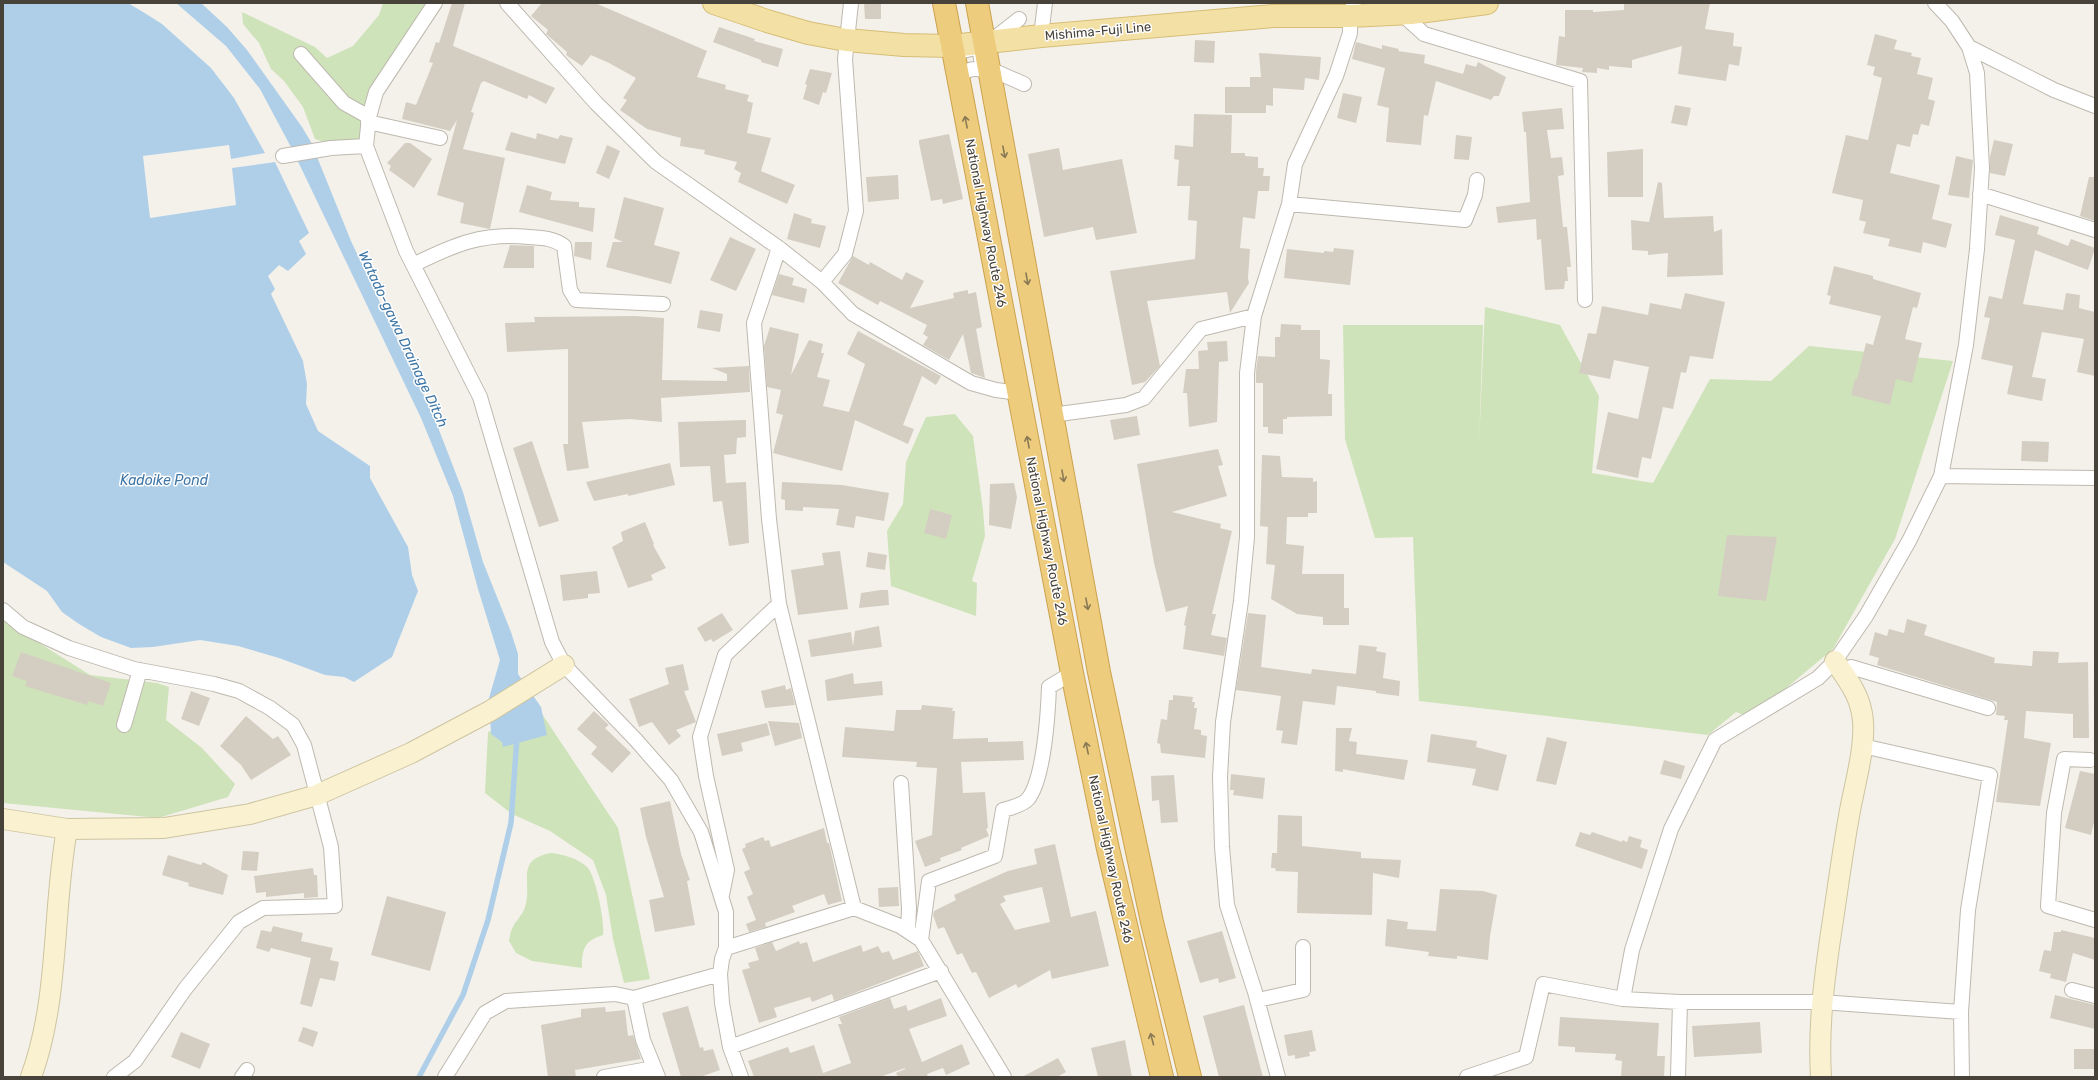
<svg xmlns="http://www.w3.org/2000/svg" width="2098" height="1080" viewBox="0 0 2098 1080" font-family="Rubik,sans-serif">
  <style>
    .green { fill: #cee3b9 }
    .water { fill: #afcfe9 }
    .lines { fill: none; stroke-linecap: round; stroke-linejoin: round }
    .stream { stroke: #afcfe9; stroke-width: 5.5 }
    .building { fill: #d4cec2; fill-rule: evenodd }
    .street-casing { stroke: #beb9af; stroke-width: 16 }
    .secondary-casing { stroke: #cec4a0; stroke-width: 22 }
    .primary-casing { stroke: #d6be76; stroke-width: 24 }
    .highway-casing { stroke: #cca24d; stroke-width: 24 }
    .street { stroke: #fff; stroke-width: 14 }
    .secondary { stroke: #f9f1d0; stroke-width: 20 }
    .primary { stroke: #f3e0a5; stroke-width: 22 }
    .highway { stroke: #edcc7d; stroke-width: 22 }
    .oneway { stroke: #897955 }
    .labels { text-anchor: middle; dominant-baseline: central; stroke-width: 3; stroke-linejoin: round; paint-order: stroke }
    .street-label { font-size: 13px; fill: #47423a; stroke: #fff }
    .water-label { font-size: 14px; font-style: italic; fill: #3f77a7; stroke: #fff }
  </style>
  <rect width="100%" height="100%" fill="#f4f1eb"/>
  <!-- green -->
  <path class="green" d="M383,3H438L373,102L364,137C347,146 333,145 315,139L303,107L284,81L271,69L259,43L243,24L242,12L315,47L327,58L353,46L379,15Z
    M1485,307L1560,325L1599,396L1592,473L1653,483L1710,379L1771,381L1809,346L1953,361L1895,539L1833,649L1750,718L1736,712L1708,735L1419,701L1413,537L1375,538L1345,439L1343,325H1483L1479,444Z
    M955,414L973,436L983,510L985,536L972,581L977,583L976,616L891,586L887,531L903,504L906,462L926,417Z
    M3,620L90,675L157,683L169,687L166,720L202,748L235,784L228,797L158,818L3,803Z
    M542,714L618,828L650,979L624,983L613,939L606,895L593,860L550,831L512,814L485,793L488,732Z
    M551,853C562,854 580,859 588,868C596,878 605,922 603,935C584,941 582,949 582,968L532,961L516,953L509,941C510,937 510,932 512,929C515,921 523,915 525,907C533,882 514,860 551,853Z"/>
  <!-- water -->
  <path class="water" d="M3,3H128L143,12L162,24L211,68L234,98L265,153L231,159L229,145L143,156L150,218L236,205L232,168L275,162L309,233L299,241L306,254L288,271L279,265L268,276L275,289L271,294L303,361L307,384L306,404L318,431L370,466V478L408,547L412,575L418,591L392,657L354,682L344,677L325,675L279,658L238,646L200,640L153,647L131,648L101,637L79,624L62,612L47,591L3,562Z
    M176,3H201L227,27L247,50L302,127L311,142L351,241L434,417L463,492L483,562L511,632L518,654V674L541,707L547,735L503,747L502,742L491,734L489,698L500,660L478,589L453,496L421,418L292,149L260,89L226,46Z"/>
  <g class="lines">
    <!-- stream -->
    <path class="stream" d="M419,1077L463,995L488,920L511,823L517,737"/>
  </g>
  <!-- building -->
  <path class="building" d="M452,3H465L453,46L555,88L546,104L529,95L527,99L484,81L481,83L471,112L474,113L463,149L505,158L490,229L460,223L464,203L437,195L457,120L450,131L402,119L406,102L416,105L433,63L429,62L436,42L439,43Z
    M542,3H595L707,51L697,77L726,85L725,89L749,95L747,101L753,103L747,133L771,138L761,171L795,185L787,204L738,182L741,173L734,169L737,162L704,154L705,150L680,146L681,138L647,129L620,110L627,100L623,98L636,78L609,63L591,55L582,66L566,55L567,52L546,34L548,30L531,16Z
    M864,3H881V19H865Z
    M1624,3H1710L1705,29L1734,33L1733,46L1742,47L1739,66L1729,64L1726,81L1678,74L1682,46L1632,60V68L1609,66V70L1597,68V73L1582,72L1583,68L1556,65L1559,36L1565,37V10H1593V12L1624,10Z
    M719,27L755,39L754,41L783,49L778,67L761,62V60L713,42Z
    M1875,34L1897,40L1894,49L1912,53L1911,56L1921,58L1917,74L1933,78L1928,99L1935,101L1929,126L1921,124L1918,135L1913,134L1910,147L1897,144L1890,173L1940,185L1932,219L1952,224L1946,248L1923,242L1921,253L1888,246L1890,239L1863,233L1866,222L1859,220L1863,200L1832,193L1846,135L1868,140L1882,78L1873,75L1875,67L1867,65Z
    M1195,40L1215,41L1214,63L1194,62Z
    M1356,42L1382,49V45L1399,49L1398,51L1425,55L1424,63L1463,74L1466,64L1476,67L1478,62L1506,77L1499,96H1494L1491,100L1436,81L1428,116L1424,115L1421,145L1386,142L1389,108L1377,105L1385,68L1352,59Z
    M1259,53L1321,57L1319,80L1305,78L1304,90L1273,88V106L1266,105V113H1225V87H1250V77H1261Z
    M810,69L832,73L826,93L823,92L819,105L803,99L807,85L805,84Z
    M1343,93L1362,97L1356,123L1337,118Z
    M1675,105L1691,108L1687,126L1671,123Z
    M1562,108L1564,129L1547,130L1551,158L1562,157L1564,175L1558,176L1563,227H1567L1571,267H1567L1568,281H1565L1564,289L1545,290L1541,239L1537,240L1536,219L1498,223L1496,207L1530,202L1526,132H1524L1522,112Z
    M1194,114L1232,115L1231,153H1245V156L1258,157V168H1264L1263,176H1270L1269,191H1258L1255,219L1243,217L1240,248L1250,249L1248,278L1249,283L1230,313L1227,292L1147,301L1160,366L1145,382L1132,385L1110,271L1195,259L1197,221L1188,220L1190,186H1177L1179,160L1174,159L1175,145L1193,147Z
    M511,132L536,139L537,133L558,139L560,135L573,138L565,164L505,150Z
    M949,134L963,199L943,204L942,199L931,201L919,143V140Z
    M1456,135L1472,137L1469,160L1454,159Z
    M1994,140L2013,144L2005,176L1990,173V157Z
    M405,143H410L432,159L414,188L389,170L391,166L387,163Z
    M607,145L620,151L609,179L596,173Z
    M1059,148L1063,170L1122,159L1137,233L1096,240L1093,227L1044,237L1028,154Z
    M1643,149V197H1608L1607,152Z
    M1956,156L1973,160L1969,198L1948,195Z
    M898,175L899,199L868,202L866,177Z
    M2089,177H2095V221L2080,216Z
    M1658,182L1662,183L1664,218L1713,216L1714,232L1722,229L1723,275L1667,277L1668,253L1648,255V251L1632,250L1631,220L1649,222Z
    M527,185L552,192L550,200L579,202V207L595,208L593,232L519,212Z
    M624,197L664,208L654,245L680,252L671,284L606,267L613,242H623L614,238Z
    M794,213L812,219L811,223L826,226L820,248L787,239Z
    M2000,215L2039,227L2037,234L2068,246L2071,239L2095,248L2088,270L2035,250L2023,304L2063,310L2066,293L2080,295L2079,308L2095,312V376L2077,372L2084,339L2042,332L2032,377L2046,379L2042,401L2007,394L2013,366L1981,359L1990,318L1984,317L1989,296L2002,299L2015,240L1995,235Z
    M730,237L756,249L736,291L710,280Z
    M575,242H592L591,260L574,256Z
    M510,245L534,246V268H503Z
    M1334,248L1354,250L1350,285L1284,278L1287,249L1324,253V251L1333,252Z
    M853,256L869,265L870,262L902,280L906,272L924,281L910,308L954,298L953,293L968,290V294L976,292L982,327L976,329L985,378L971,373L963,334L949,360L923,345L928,337L923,334L927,325L880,301L878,305L838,283Z
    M1834,266L1873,276V279L1921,293L1917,308L1913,307L1905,339L1922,343L1912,383L1896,379L1890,405L1851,395L1855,379H1857L1866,343L1873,345L1881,316L1829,304L1831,296L1827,295Z
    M779,274L794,278L792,285L807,289L804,303L772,295Z
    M1685,293L1725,302L1713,359L1690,356L1686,373L1681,372L1673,409L1663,407L1651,459L1642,457L1638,478L1596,469L1608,412L1638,419L1649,367L1614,360L1610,379L1579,373L1588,333L1596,334L1602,306L1648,315L1650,303L1681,309Z
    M700,310L723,314L720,332L697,328Z
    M635,316L664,318L662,380L727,381V374L712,368L749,366L750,392L661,398L662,422L630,419L582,422L589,468L567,471L563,444H568V349L507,352L505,323L535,322L534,317Z
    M1281,324L1301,325V330H1320V359L1330,360L1328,394H1332V416L1287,417V419H1283V434L1268,433V427H1263V383H1256V371L1258,356L1275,357V337H1280Z
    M770,327L799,334L791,375L809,340L823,344L821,353H824L817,377L830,380L823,406L849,412L865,364L847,354L858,331L941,376L936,385L922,376L903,425L914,429L908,444L855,420L842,471L773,453L783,415L776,413L781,390L767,387L764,346Z
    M1227,341L1228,361L1219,362L1217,422L1189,427L1187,393H1183L1186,369H1199L1198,351L1208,350L1207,342Z
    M1137,416L1140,435L1114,440L1110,420Z
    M746,420V437L737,438L736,454L724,455L726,483L746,482L749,543L729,546L722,501L713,502L710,466L680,467L678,422Z
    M532,441L559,521L539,527L513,448Z
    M2022,441L2049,442L2048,462L2021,461Z
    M1218,449L1223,465L1218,466L1227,496L1172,512L1221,524L1220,528L1232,531L1212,614H1216L1211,635L1227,638L1224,656L1183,649L1186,626L1184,625L1188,606L1166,612L1154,563L1137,464Z
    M1262,455L1280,456L1282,477L1313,478V482L1317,481V513H1308V517H1287L1286,544L1304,546L1302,574H1344V608H1349V625H1323V617L1297,614L1271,599L1275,565L1266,564L1268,527L1260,526Z
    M670,463L675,485L628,496V494L594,501L586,482Z
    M782,482L842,485L889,493L884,521L856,516L854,528L836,525L839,509L803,507V511L785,510V500L781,499Z
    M1014,483L1017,497L1011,529L989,525L990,484Z
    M930,509L952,515L946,539L924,533Z
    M645,522L654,544L653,545L666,568L651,575L653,580L628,588L612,547L623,541L621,532Z
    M1727,535L1777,537L1766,601L1718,596Z
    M840,551L848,609L798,615L791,570L824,565L822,553Z
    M868,552L887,555L885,570L866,567Z
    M597,571L600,593L588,594V598L563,601L560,575Z
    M881,590H888L889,605L859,608L861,593Z
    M722,613L733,630L713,642L711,639L705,642L697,628Z
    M1248,613L1266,615L1261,667L1311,674L1312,669L1356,674L1359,645L1377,647L1376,651L1386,653L1383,678L1400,681L1399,696L1376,693V691L1337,686L1335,705L1303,701L1297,745L1281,743L1283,731L1276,730L1281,696L1236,690Z
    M1907,619L1927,625L1924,635L1995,658L1994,663L2032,666L2033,651L2059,652L2058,663L2088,662L2089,738H2073V714L2026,711L2024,738L2051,743L2040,806L1996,802L2008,720H2004L2005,716L1996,715L1997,702L1877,665L1879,658L1869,655L1875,632L1887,636L1889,629L1904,633Z
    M879,626L882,647L811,657L808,640L851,632L853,646L855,631Z
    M21,652L111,683L103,706L89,701L87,705L25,686L27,681L12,676Z
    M683,664L689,690L684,691L696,722L676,730L681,736L669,745L652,722L639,727L629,699L669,684L665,668Z
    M853,673L854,684L882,681L883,695L827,701L825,680Z
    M785,685L786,690L791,688L795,705L765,708L761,691Z
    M191,691L210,698L199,726L181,719Z
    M1173,695L1193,697L1192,702H1195L1194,708H1197L1194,729L1201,730V735L1207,736L1205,758L1161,753L1160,744L1157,743L1161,719L1167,720L1169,700H1173Z
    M922,705L953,708L952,711H955L953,739L988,738V742L1023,741L1024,760L961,762L963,793L985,792L988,828L986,829L989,836L961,848L962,850L940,858L941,861L925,867L915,841L932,835L937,768L916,767L917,762L842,757L845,727L894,731L896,710H921Z
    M594,711L609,725L605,728L631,753L612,773L591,754L597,747L577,729Z
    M246,716L273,739L278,736L291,755L251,780L241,765L220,746Z
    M768,721L799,723L802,738L775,746Z
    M767,723L770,735L741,743L743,751L722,756L717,734Z
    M1336,728H1352L1349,741L1357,742L1356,754L1408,760L1404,780L1347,770L1343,769V772L1335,771Z
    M1431,734L1477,741L1476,747L1507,755L1498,791L1472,785L1476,769L1427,762Z
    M1547,737L1567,742L1556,785L1536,781Z
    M1664,760L1685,766L1681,779L1660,774Z
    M2080,771L2095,774V818L2091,835L2065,828Z
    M1231,774L1265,778L1263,799L1233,795L1234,790H1230Z
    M1174,775L1178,822L1161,823L1159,800L1152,801L1151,776Z
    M670,801L681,854L690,880L687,881L695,925L655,932L649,900L664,897L646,837L640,808Z
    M1278,815L1302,816V846L1361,852V858L1401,860L1399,878L1373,873L1372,915L1297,913L1298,872L1276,871L1275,868H1271L1272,853H1277Z
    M824,828L827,843H829L842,901L828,905L824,894L792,906L795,912L765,923L766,927L749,932L746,924L756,920L747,897L753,894L744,872L750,869L742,849L746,847L745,844L763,837L765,841L769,840L771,847Z
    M1580,832L1590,835L1592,832L1622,842V840L1627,842L1629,836L1642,840L1640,847L1648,850L1642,869L1575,846Z
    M1055,844L1071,917L1096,911L1109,966L1052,979L1050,970L1018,988L1016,984L989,998L976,972L972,973L962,953L957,955L944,927L938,929L933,915L934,911L956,900L954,895L1008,871L1037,864L1034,849ZM1042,887L1050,922L1015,930L1000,904L1006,901L1003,896Z
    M243,851L259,852L257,871L241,870Z
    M168,855L201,865L203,862L228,875L223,895L188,886L189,883L162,875Z
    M313,868L314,875H317L318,897L304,898V893L266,897V892L256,893L254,876Z
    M898,887L899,906L879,907L878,888Z
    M1440,889L1483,891L1497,895L1490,936L1488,960L1457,956V959L1428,956L1429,952L1385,946L1387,919L1408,922L1407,929L1436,931Z
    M387,896L446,912L430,971L371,955Z
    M273,926L303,933L301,941L333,948L330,960L339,962L335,981L320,978L312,1007L300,1004L311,958L271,948L269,952L256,948L261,930L271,932Z
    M2061,930L2095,938V960L2073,953L2066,982L2050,978L2051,974L2039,971L2044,950L2051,951L2054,932H2061Z
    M1222,931L1236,978L1219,983L1218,978L1200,983L1187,941Z
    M799,941L800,944L807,942L813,962L861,945L863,952L878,946L882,953L889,951L893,960L918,951L924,966L834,1001L832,994L812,1002L810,997L774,1008L777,1017L759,1023L742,970L750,968L748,963L759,960L755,948L772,942L776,951Z
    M2055,995L2095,1005V1029L2050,1018Z
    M890,998L894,1009L906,1005L908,1011L941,998L947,1016L909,1029L922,1062L962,1044L970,1064L946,1075L943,1068L927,1074L928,1077H898L896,1073L905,1069V1068L880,1077H754L748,1061L788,1047L790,1053L814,1045L823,1073L851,1063L838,1024H842L839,1017Z
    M1244,1005L1263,1077H1219L1203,1016Z
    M688,1006L700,1048L703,1047L704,1051L713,1049L720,1070L700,1077H681L662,1013Z
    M605,1007L606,1012L625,1010L628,1036L633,1035L641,1059L575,1070L576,1077H548L541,1025L581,1017V1009Z
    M1560,1017L1659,1023L1657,1056H1665L1664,1077H1621L1622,1061L1615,1060L1616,1054L1575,1052V1047L1558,1046Z
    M1760,1022L1762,1053L1694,1057L1692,1026Z
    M303,1027L318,1032L313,1047L298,1041Z
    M1312,1030L1316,1051L1309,1052L1310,1056L1295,1059V1055L1288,1056L1284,1035Z
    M181,1032L210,1044L200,1069L171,1057Z
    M1125,1040L1132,1077H1098L1091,1048Z
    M2074,1049H2095V1069H2074Z
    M1058,1058L1066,1072L1057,1077H1022Z"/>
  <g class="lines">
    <defs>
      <path id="street" d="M435,3L376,92L369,117L366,146L406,251L480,397L552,642L564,665L636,740L671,780L701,832L726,912V948L722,959L720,974L722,1003L730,1047L741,1077
        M507,3L596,103L656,162L779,248L822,282L853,314L971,383L996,390L1019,393
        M1402,14L1424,34L1580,81L1585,300
        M1041,36L1045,3
        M991,41L1019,19
        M979,47L983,70C973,68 968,69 961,75L956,49L963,51Z
        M1969,47L2054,90L2095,106
        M301,54L344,103L369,117
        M983,66L1024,84
        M368,122L440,138
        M283,156L331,148L366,146
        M1980,194L2095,230
        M1289,204L1465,220L1475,195L1477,180
        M779,248L754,323L769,519L779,604L854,908
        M413,265C453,245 483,232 529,237C541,238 554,238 564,246L570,290L576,300L663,304
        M822,282L845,254L856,211L845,59L851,3
        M1052,415L1126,405L1144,398L1201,329L1254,316
        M1941,476L2095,478
        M3,610L23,627L69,648L134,669L214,684L239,691L270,708L293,725L304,745L331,847L335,906L263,908L239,922L185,989L135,1061L114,1077
        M1845,675L1851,667L1988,708
        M124,725L140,670
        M2090,760L2064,759L2054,813L2048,906L2095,920
        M901,783L909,908L908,931
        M722,895L727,870L706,776L700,737L725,655L779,604
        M921,940L929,881L995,856L1003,810C1010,808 1023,805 1028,799C1044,779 1048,714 1049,687L1072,673
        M726,948L854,908L900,926L921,940L1004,1077
        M2072,990L2095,996
        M634,998L643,1040L658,1077
        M1623,999L1632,950L1671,829L1715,740L1818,678L1835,661L1866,616L1909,541L1941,476L1966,345L1977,249L1982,168L1977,73L1969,47L1952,21L1935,3
        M1258,1000L1303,990V947
        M1961,1012L1962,1077
        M730,1047L941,971
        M242,1077L247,1070
        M445,1077L485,1013L506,1001L615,994L634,998L720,974
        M604,1077L654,1068
        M1278,1077L1255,992L1227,905L1222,847L1220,777L1223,722L1241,601L1247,537V373L1254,316L1289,204L1295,164L1336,76L1350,33V16L1354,3
        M1467,1077L1526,1057L1543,984L1623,999L1680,1002H1821L1961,1012L1968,910L1990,775L1863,746
        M1678,1077L1680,1002"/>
      <path id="secondary" d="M3,819L67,829L164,828L250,814L317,795L411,753L490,711L564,665
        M31,1077C60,997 52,912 67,829
        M1821,1077C1818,1028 1824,981 1831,933C1837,894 1842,855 1849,816C1854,785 1869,739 1861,709C1857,691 1845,676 1835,661"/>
      <path id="primary" d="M714,3L767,21L808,33L846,40L904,45L952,46L1041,36L1273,16H1350L1411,13L1487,3"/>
      <path id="highway" d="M944,3L1072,673L1108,849L1162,1077
        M977,3L1099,672L1152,922L1190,1077"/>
    </defs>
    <!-- street casing -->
    <use href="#street" class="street-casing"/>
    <!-- secondary casing -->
    <use href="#secondary" class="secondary-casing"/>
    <!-- primary casing -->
    <use href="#primary" class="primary-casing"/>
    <!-- highway casing -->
    <use href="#highway" class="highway-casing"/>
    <!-- street -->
    <use href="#street" class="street"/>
    <!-- secondary -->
    <use href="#secondary" class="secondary"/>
    <!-- primary -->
    <use href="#primary" class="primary"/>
    <!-- highway -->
    <use href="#highway" class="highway"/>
  </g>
  <!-- one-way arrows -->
  <defs><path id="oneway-shaft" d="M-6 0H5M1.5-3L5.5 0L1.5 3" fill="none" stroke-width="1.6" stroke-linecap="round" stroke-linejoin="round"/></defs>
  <g class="oneway">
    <use href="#oneway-shaft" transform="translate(966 122) rotate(-101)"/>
    <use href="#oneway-shaft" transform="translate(1004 152) rotate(79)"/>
    <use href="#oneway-shaft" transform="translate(1027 279) rotate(80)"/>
    <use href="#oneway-shaft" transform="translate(1028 442) rotate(-101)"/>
    <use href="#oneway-shaft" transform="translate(1063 476) rotate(80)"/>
    <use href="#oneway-shaft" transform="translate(1087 604) rotate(79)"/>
    <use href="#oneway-shaft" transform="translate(1087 748) rotate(-102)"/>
    <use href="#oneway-shaft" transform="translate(1152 1039) rotate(-105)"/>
  </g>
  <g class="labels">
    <!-- street labels -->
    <g class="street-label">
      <text transform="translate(1098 31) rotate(-5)">Mishima-Fuji Line</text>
      <text transform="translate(986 223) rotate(79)">National Highway Route 246</text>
      <text transform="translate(1047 541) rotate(79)">National Highway Route 246</text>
      <text transform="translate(1111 859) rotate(78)">National Highway Route 246</text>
    </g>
    <!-- water labels -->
    <g class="water-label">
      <text transform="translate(403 339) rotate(65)">Watado-gawa Drainage Ditch</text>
      <text x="164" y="480">Kadoike Pond</text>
    </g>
  </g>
  <!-- border -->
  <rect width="2098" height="1080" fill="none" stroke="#47423a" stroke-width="8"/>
</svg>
